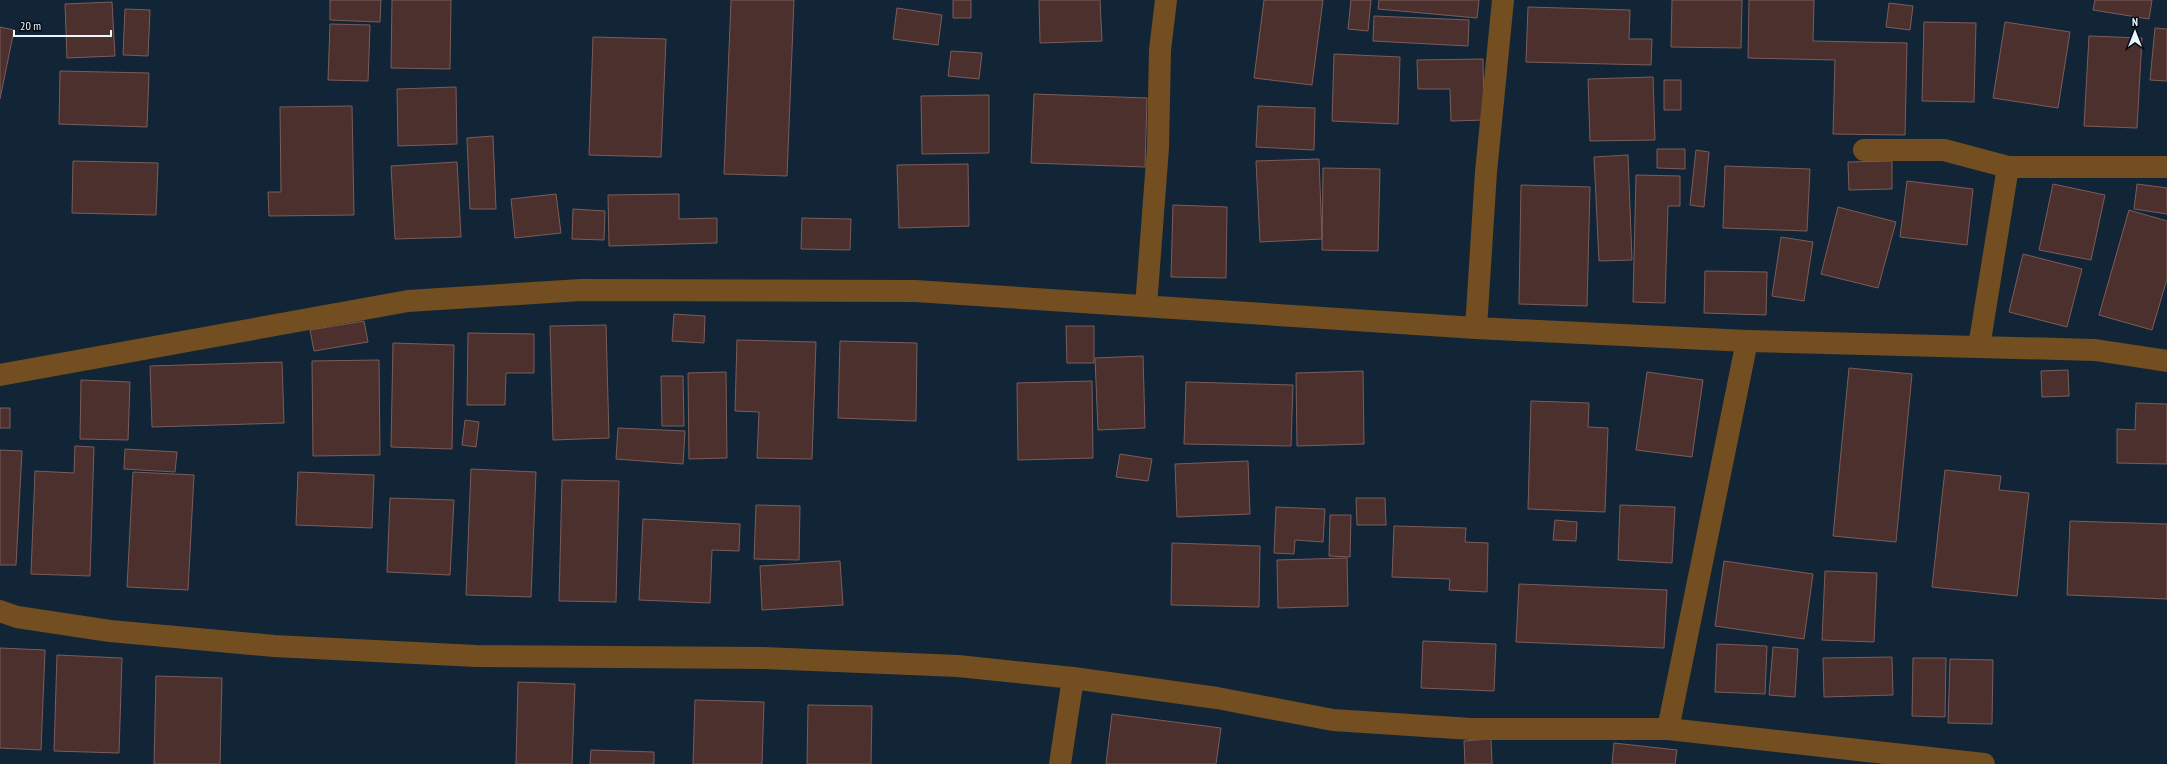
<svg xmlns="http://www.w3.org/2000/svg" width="2167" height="764" viewBox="0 0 2167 764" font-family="'PT Sans Narrow',sans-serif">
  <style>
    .building { fill: #4c302e; stroke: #7b5c5a }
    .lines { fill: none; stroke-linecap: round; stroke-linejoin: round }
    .minor { stroke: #724e20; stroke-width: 22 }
  </style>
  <rect width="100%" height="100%" fill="#112536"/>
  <!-- building -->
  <path class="building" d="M330,0H381L380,22L330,20Z
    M392,0H451L450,69L391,68Z
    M731,0H794L787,176L724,174Z
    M953,0H971V18H953Z
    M1039,0H1100L1102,41L1040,43Z
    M1264,0H1323L1312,85L1254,78Z
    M1351,0H1371L1368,31L1348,29Z
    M1379,0H1479L1477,18L1378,9Z
    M1672,0H1742L1741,48L1671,47Z
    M1749,0H1814L1813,41L1907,43L1905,135L1833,134L1835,60L1748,58Z
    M2095,0H2152L2149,19L2093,10Z
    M112,2L115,56L67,58L65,4Z
    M1889,3L1913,6L1910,30L1886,27Z
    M1528,7L1630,10L1629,39H1652L1651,65L1526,62Z
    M897,8L942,15L938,45L893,39Z
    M125,9L150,10L148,56L123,55Z
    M1374,16L1469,20L1468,46L1373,41Z
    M1924,22L1976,23L1974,102L1922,101Z
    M2005,22L2070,32L2058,108L1993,98Z
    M330,24L370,25L368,81L328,80Z
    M0,27L14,30L0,99Z
    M2155,28L2167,29V81L2150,80Z
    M2089,36L2142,38L2137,128L2084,126Z
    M593,37L666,39L661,157L589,155Z
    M951,51L982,53L979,79L948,76Z
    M1334,54L1400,57L1398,124L1332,121Z
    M1483,59L1484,120L1451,121L1450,89H1418L1417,60Z
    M60,71L149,73L147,127L59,124Z
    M1653,77L1655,140L1590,141L1588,79Z
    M1664,80H1681V110H1664Z
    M456,87L457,144L398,146L397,89Z
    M1034,94L1147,98L1145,167L1031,163Z
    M989,95V153L922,154L921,96Z
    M352,106L354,215L269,216L268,192H281L280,107Z
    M1258,106L1315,108L1314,150L1256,147Z
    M493,136L496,209H470L467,138Z
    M1657,149H1685V169L1657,168Z
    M1696,150L1709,152L1704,207L1690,205Z
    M1628,155L1632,260L1599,261L1594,157Z
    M1319,159L1322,239L1260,242L1256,161Z
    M73,161L158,163L156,215L72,213Z
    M1892,161V189L1849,190L1848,162Z
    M457,162L461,237L395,239L391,166Z
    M968,164L969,226L899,228L897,165Z
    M1725,166L1810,169L1807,231L1723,228Z
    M1323,168L1380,169L1378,251L1322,250Z
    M1636,175L1680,176V206H1668L1665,303L1633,302Z
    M1907,181L1973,189L1967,245L1900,237Z
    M2053,184L2105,195L2091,260L2039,250Z
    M2137,184L2167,188V214L2134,209Z
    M1521,185L1590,187L1587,306L1519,304Z
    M556,194L561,233L515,238L511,199Z
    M679,194V219L717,218V243L609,246L608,195Z
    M1173,205L1227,207L1226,278L1171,277Z
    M1838,207L1896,222L1878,288L1821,274Z
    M573,209L605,211L604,240L572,239Z
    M2129,210L2167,221V279L2152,330L2099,315Z
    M802,218L851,219L850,250L801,249Z
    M1781,237L1813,242L1804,301L1772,296Z
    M2023,254L2082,269L2067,327L2009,312Z
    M1705,271L1767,272L1766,315L1704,313Z
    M674,314L705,316L704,343L672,341Z
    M364,321L368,342L314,351L310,330Z
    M606,325L609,438L553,440L550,326Z
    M1066,326H1094V363H1067Z
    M468,333L534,334V373H506L505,405H467Z
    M737,340L816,342L812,459L757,458L759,412L735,411Z
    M840,341L917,343L916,421L838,418Z
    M393,343L454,345L452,449L391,447Z
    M1143,356L1145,428L1098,430L1095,358Z
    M379,360L380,455L313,456L312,361Z
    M282,362L284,423L152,427L150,366Z
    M1849,368L1912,374L1896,542L1833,536Z
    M2068,370L2069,396L2042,397L2041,371Z
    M1363,371L1364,444L1297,446L1296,373Z
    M726,372L727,458L689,459L688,373Z
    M1647,372L1703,380L1692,457L1636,450Z
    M661,376H683L684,426H662Z
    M81,380L130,382L128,440L80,439Z
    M1092,381L1093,458L1018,460L1017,383Z
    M1186,382L1293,385L1291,446L1184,444Z
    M1531,401L1589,403L1588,427L1608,428L1605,512L1528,509Z
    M2136,403L2167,404V464L2117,463V429L2135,430Z
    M0,408H10V428H0Z
    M465,420L479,422L476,447L462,445Z
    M618,428L685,431L683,464L616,459Z
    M75,446L94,447L90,576L31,574L35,471L74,473Z
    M125,449L177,452L175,472L124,469Z
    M0,450L22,451L16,565H0Z
    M1120,454L1152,459L1148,481L1116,477Z
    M1248,461L1250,514L1177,517L1175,464Z
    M471,469L536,472L531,597L466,595Z
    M1945,470L2001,476L1999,490L2029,493L2017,596L1932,587Z
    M133,472L194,475L188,590L127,587Z
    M298,472L374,475L372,528L296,525Z
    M562,480L619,481L616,602L559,601Z
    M390,498L454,500L450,575L387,572Z
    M1356,498H1385L1386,525H1357Z
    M756,505L800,506L799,560L754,559Z
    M1620,505L1675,507L1672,563L1618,560Z
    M1276,507L1325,509L1323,542L1295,540L1294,554L1274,553Z
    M1330,515H1351L1350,557L1329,556Z
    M643,519L740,524L739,551L712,550L710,603L639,600Z
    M1555,520L1577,522L1576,541L1553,540Z
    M2070,521L2167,524V599L2067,595Z
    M1394,526L1466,528L1465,542L1488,543L1487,592L1449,590L1450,579L1392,577Z
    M1172,543L1260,546L1259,607L1171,605Z
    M1347,558L1348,606L1278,608L1277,560Z
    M840,561L843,605L762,610L760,566Z
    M1724,561L1813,574L1804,639L1715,626Z
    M1825,571L1877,573L1874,642L1822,640Z
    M1519,584L1667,590L1664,648L1516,642Z
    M1423,641L1496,644L1494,691L1421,688Z
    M1717,644L1767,646L1765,694L1715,692Z
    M1773,647L1798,649L1795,697L1769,695Z
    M0,648L45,650L41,750L0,748Z
    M57,655L122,658L119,753L54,751Z
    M1892,657L1893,695L1824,697L1823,658Z
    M1913,658H1946L1945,717L1912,716Z
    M1950,659L1993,660L1992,724L1948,723Z
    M156,676L222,678L220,764H154Z
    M518,682L575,684L572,764H516Z
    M695,700L764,702L762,764H693Z
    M808,705L872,706L871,764H807Z
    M1112,714L1221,728L1216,764H1106Z
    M1491,739L1492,764H1465L1464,741Z
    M1614,743L1677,750L1675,764H1612Z
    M591,750L654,752V764H590Z"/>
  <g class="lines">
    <!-- minor -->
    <path class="minor" d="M1864,150H1944L2008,167H2167
      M1146,306L1158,148L1160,50L1166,0
      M1476,328L1486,172L1503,0
      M1979,347L2008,167
      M0,375L408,301L581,290L915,291L1476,328L1747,341L2095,350L2167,361
      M0,611L17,617L110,631L274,646L476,656L763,658L958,666L1073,678L1217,698L1333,720L1471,729H1668L1984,764
      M1668,729L1747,341
      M1060,764L1073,678"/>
  </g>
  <!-- north arrow -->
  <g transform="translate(2135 32)" stroke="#060d15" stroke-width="3" paint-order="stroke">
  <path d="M0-3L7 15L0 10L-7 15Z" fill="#ecf6ff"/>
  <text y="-6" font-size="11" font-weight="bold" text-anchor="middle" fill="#ecf6ff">N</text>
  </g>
  <!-- scale -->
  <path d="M14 30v6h97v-6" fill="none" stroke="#ecf6ff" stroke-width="2"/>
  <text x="20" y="30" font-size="12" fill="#ecf6ff" stroke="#060d15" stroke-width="3" paint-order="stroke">20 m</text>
</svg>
